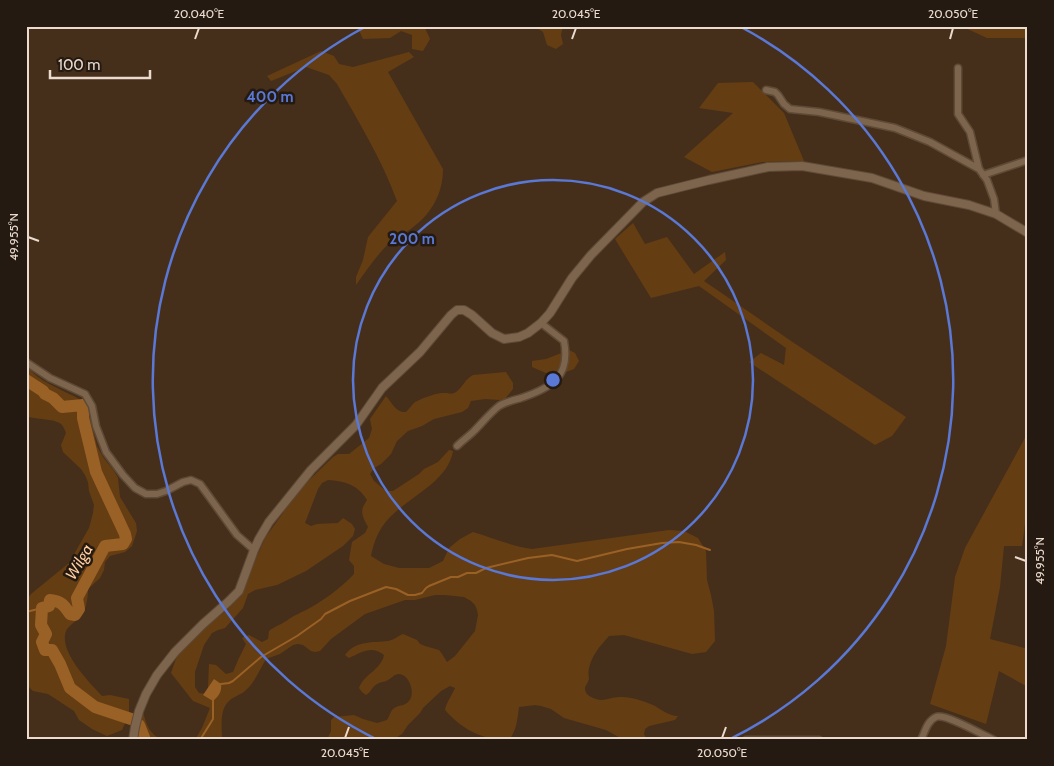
<svg xmlns="http://www.w3.org/2000/svg" width="1054" height="766" viewBox="0 0 1054 766" font-family="Cabin,sans-serif">
  <style>
    .green { fill: #653d13; fill-rule: evenodd }
    .water { fill: #9a6126 }
    .lines { fill: none; stroke-linecap: round; stroke-linejoin: round }
    .stream { stroke: #9a6126; stroke-width: 2 }
    .river { stroke: #9a6126; stroke-width: 12 }
    .minor-casing { stroke: #5d4a37; stroke-width: 9 }
    .tertiary-casing { stroke: #5d4a37; stroke-width: 10 }
    .minor { stroke: #7d644d; stroke-width: 6 }
    .tertiary { stroke: #7d644d; stroke-width: 8 }
    .ticks { fill: none; stroke: #eadbce; stroke-width: 2 }
    .ring { fill: none; stroke: #5a78d5; stroke-width: 2.5 }
    .labels { text-anchor: middle; dominant-baseline: central; stroke-width: 5; stroke-linejoin: round; paint-order: stroke }
    .water-label { font-size: 16px; font-style: italic; fill: #ffcea1; stroke: #251a11 }
    .centre { fill: #5a78d5; stroke: #251a11; stroke-width: 2.5 }
    .ring-label { font-size: 15px; text-anchor: middle; font-weight: bold; fill: #5a78d5; stroke: #251a11; stroke-width: 5; stroke-linejoin: round; paint-order: stroke }
    .neatline { fill: none; stroke: #eadbce; stroke-width: 2 }
    .ticks-label { font-size: 12px; text-anchor: middle; fill: #eadbce }
  </style>
  <rect width="100%" height="100%" fill="#462f1a"/>
  <!-- green -->
  <path class="green" d="M357,26H424L430,39L423,51L412,49V35L401,31L390,38L363,39Z
    M534,26H563L561,35L563,44L556,49L547,45L543,32Z
    M961,26H1028V38H987Z
    M321,51L334,56L339,64L353,67L409,52L414,57L388,72L443,169C443,194 431,214 412,228C405,234 396,237 389,243C376,256 366,271 356,285V277L363,260L368,237L397,201C382,160 359,122 337,84L329,75L306,67L271,81L267,76Z
    M753,82L784,113L804,161L762,162L712,172L684,157L733,113L699,108L718,83Z
    M633,223L645,244L667,237L694,274L725,252L726,260L704,281L794,343L906,417L892,436L875,445L749,362L761,353L784,365L786,348L699,286L651,298L615,239Z
    M569,350L575,353L579,361L574,369L566,372L555,371L546,373L532,367V361L546,359Z
    M26,363C33,378 52,385 67,393C76,397 82,399 88,409L97,446L103,457L114,471L118,478L120,497L136,523L137,531L132,546L125,552L110,556L105,562L104,570L100,578L88,589C88,599 86,611 79,618C75,622 70,625 67,629C56,649 89,682 102,696L110,695L129,699V714L122,730L107,736L92,729L79,720L74,711L48,694L33,691L26,684V601L31,594L69,563L89,528L93,513L94,505L89,491L88,482L85,475L81,469L63,452L61,445L66,433C66,432 63,426 62,425C56,418 36,420 26,416Z
    M506,372L513,383V389L505,399L500,400L485,399L471,401L468,408L462,412L434,419L422,426L408,431L397,441L391,454L381,464L374,468L370,474L374,481L386,491H393L419,474L424,469L438,462L449,450L453,451C447,486 400,499 382,527C376,536 373,546 371,556L384,564L399,568H429L443,561L449,548L460,539L473,532C494,538 510,546 532,549L669,530L684,531L698,538L706,551L707,580L711,595L714,611L715,641L706,652L692,654L624,635L609,636C600,646 592,655 589,668C587,679 592,676 585,687C585,692 586,694 591,697C604,704 609,696 622,697C632,697 643,701 653,705C661,709 668,716 678,716L675,720L649,726L645,729L644,734L647,740H624L606,730L564,718L551,709L541,706L535,705L519,707C517,721 517,729 509,740C482,740 463,730 445,710C446,703 452,695 455,688L450,686L441,691L423,708L420,713L408,725L402,734L392,740H327L331,731V720L334,717L354,715L363,719L377,723L387,720C389,717 390,713 392,710C397,704 405,707 409,701C416,693 409,673 398,674C393,675 392,678 388,680C385,682 380,682 377,684C372,687 371,692 366,695L362,692L359,688C364,674 381,670 384,655C372,645 362,652 349,658L345,655C356,640 373,643 388,641C394,640 398,636 403,634L417,640L420,644L425,646L439,650L442,654L447,662L455,656L475,631L478,615L477,610L475,605L471,601L464,597L445,595H435L415,600H405L365,614L331,639L320,651L315,652L311,651L303,645L298,644L293,645L280,654L266,659C260,669 255,682 246,690C241,695 234,696 229,701C219,710 222,728 222,740H195L202,728L210,708L193,701L171,673L178,653L204,626L222,614L233,604L241,592L265,538L283,513L287,504L293,496L333,457L338,454H349L369,438L372,429L370,419L386,396C392,403 396,413 406,412C409,409 411,406 414,403C419,399 438,392 445,393C449,393 452,395 456,392C463,387 465,379 473,375ZM328,480C345,481 358,485 367,500C359,512 362,515 368,527L365,533L352,542L349,560L354,566V574C342,587 322,602 306,610C300,613 295,615 289,619C283,624 275,626 269,631L268,639L262,642L249,635L242,638L246,644L239,658L233,672L226,674L216,665L209,664L208,687L207,694L199,693L195,687V672L204,645L212,633L218,630L225,628L243,608L248,594L255,590L277,585L306,571L343,546L353,536L355,529L352,524L343,518L338,523L317,524L311,526L305,523L318,489L322,483Z
    M1026,436L1028,437C1028,474 1028,509 1022,546H1004L1000,587L990,639L1028,649V687L999,671L986,724L930,704L946,646L955,577L965,548Z
    M143,712C147,726 149,733 162,740H141L140,727Z"/>
  <!-- water -->
  <path class="water" d="M214,679L221,684C222,691 219,696 213,701L203,695Z"/>
  <g class="lines">
    <!-- stream -->
    <path class="stream" d="M26,612L42,608
      M220,685L221,684L229,683L233,681L261,657L297,636L321,619L325,614L350,601L386,587L396,589L408,595H415L422,593L426,588L429,586L451,577H458L467,573H476L486,568L528,558L552,555L577,561L627,549L662,543L679,542L696,545L710,550
      M200,740L213,719V700"/>
    <!-- river -->
    <path class="river" d="M26,380L43,391L45,394L53,398L62,407L83,405V418L96,472L125,534L126,539L123,544L105,546L77,598L79,609L75,615L70,614C64,605 61,601 50,600L49,606L42,608L41,625L46,634L42,642L45,650H52L60,664L70,688L95,707L131,719
      M139,725L145,740"/>
    <defs>
      <path id="minor" d="M958,68V114L970,132L979,169
        M766,90L775,92L778,95L784,104L790,109L819,112L895,128L930,142L979,169L987,180L994,199L996,214
        M983,175L1028,160
        M26,362L50,378L85,394L92,406L96,426L106,452L123,475L135,488L146,494H157L166,491L183,482L191,480L200,484L237,535L254,550
        M457,446C462,441 469,436 474,431C482,423 490,413 499,406C505,402 514,400 521,398C551,388 571,377 564,341L541,323
        M746,740H819
        M921,740C925,732 927,721 936,717C945,713 983,735 994,740"/>
      <path id="tertiary" d="M133,740L135,727L139,711L146,694L157,675L175,652L203,624L228,602L239,591L254,550L259,539L269,522L311,470L356,425L382,388L420,352L451,315L457,310H464L472,315L492,333L504,339L519,337L528,333L541,323L550,313L572,278L591,255L643,202L657,193L709,180L768,167L802,166L872,178L924,196L969,205L996,214L1028,233"/>
    </defs>
    <!-- minor casing -->
    <use href="#minor" class="minor-casing"/>
    <!-- tertiary casing -->
    <use href="#tertiary" class="tertiary-casing"/>
    <!-- minor -->
    <use href="#minor" class="minor"/>
    <!-- tertiary -->
    <use href="#tertiary" class="tertiary"/>
  </g>
  <!-- ticks -->
  <path class="ticks" d="M195,39L199,28M572,39L576,28M950,39L953,28M28,237L39,241M1015,557L1026,561M345,738L349,727M722,738L726,727"/>
  <!-- distance rings -->
  <g class="ring">
    <circle cx="553" cy="380" r="200"/>
    <path d="M378 740A400 400 0 0 1 365 27M741 27A400 400 0 0 1 728 740"/>
  </g>
  <g class="labels">
    <!-- water labels -->
    <g class="water-label">
      <text transform="translate(79 562) rotate(-60)">Wilga</text>
    </g>
  </g>
  <circle cx="553" cy="380" r="8" class="centre"/>
  <g class="ring-label">
    <text x="270" y="102">400 m</text>
    <text x="412" y="244">200 m</text>
  </g>
  <!-- border -->
  <rect width="1054" height="766" fill="none" stroke="#251a11" stroke-width="55"/>
  <!-- scale -->
  <path d="M50 70v8h100v-8" fill="none" stroke="#eadbce" stroke-width="2.5"/>
  <text x="58" y="70" font-size="15" fill="#eadbce" stroke="#251a11" stroke-width="4" paint-order="stroke">100 m</text>
  <rect x="28" y="28" width="998" height="710" class="neatline"/>
  <g class="ticks-label">
    <text x="199" y="18">20.040°E</text>
    <text x="576" y="18">20.045°E</text>
    <text x="953" y="18">20.050°E</text>
    <text transform="translate(14 237) rotate(-90)" y="4">49.955°N</text>
    <text transform="translate(1040 561) rotate(-90)" y="4">49.955°N</text>
    <text x="345" y="757">20.045°E</text>
    <text x="722" y="757">20.050°E</text>
  </g>
</svg>
